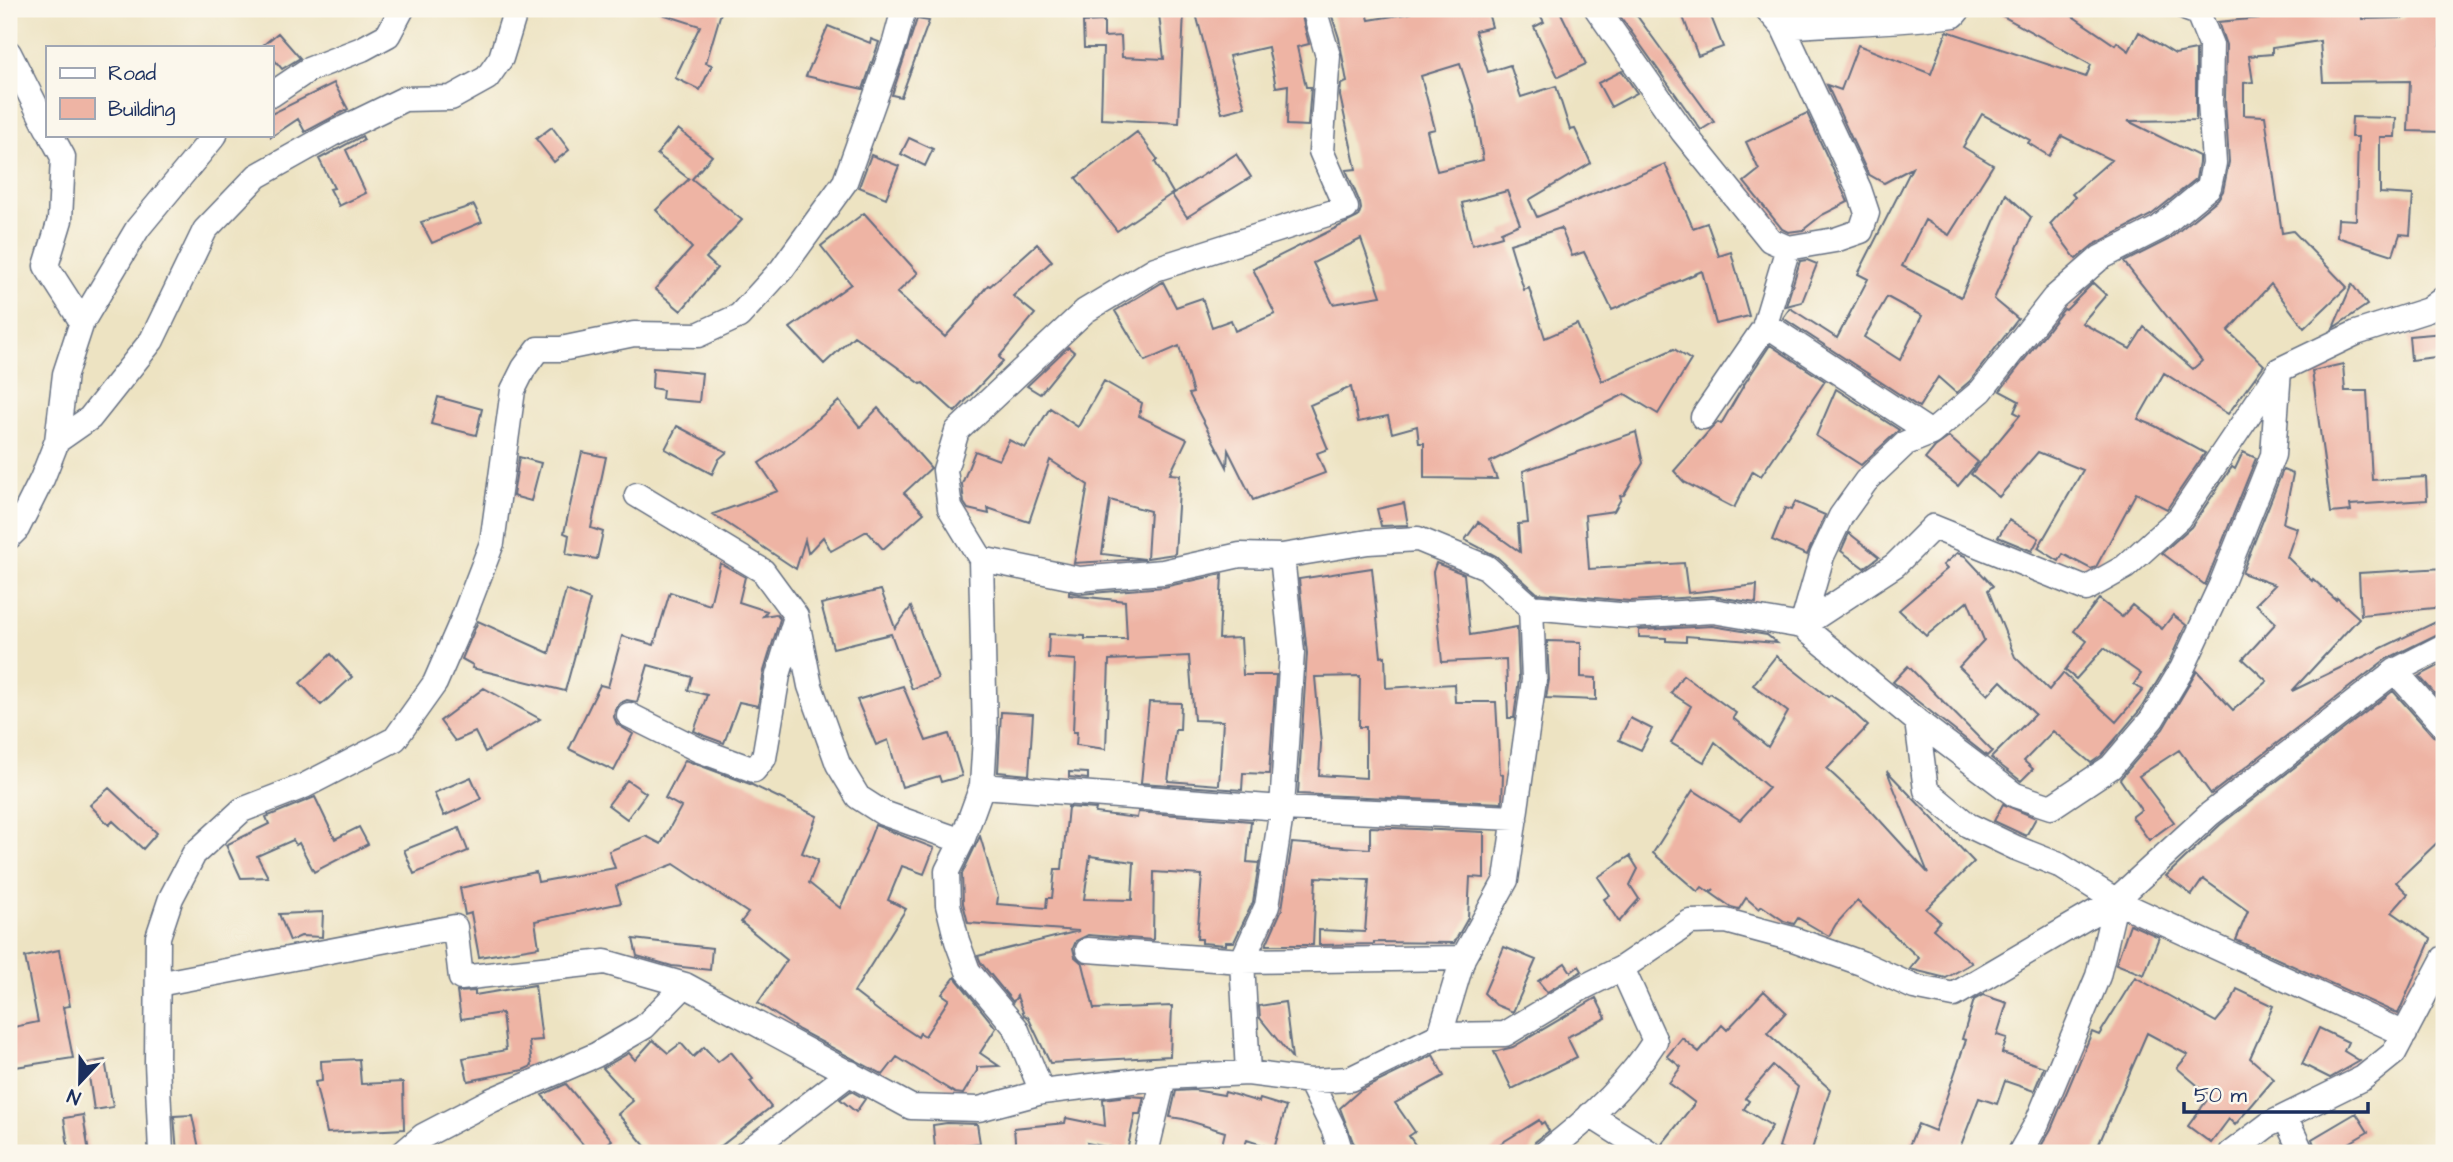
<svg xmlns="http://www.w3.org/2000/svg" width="2453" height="1162" viewBox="0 0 2453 1162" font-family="'Architects Daughter',sans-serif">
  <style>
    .building { fill: #eeb4a4; fill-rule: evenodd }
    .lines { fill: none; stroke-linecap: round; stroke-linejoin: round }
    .street-casing { stroke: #646e81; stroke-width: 27 }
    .street { stroke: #fff; stroke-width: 24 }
  </style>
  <rect width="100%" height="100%" fill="#fbf7ec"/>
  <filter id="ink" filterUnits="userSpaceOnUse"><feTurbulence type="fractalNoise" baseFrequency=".0143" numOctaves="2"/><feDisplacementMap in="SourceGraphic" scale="14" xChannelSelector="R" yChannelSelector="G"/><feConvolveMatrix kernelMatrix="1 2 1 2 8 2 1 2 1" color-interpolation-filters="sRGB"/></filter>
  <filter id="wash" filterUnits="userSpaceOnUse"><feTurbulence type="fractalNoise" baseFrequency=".00686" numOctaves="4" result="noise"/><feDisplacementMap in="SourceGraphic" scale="28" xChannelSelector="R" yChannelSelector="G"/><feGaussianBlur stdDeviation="1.57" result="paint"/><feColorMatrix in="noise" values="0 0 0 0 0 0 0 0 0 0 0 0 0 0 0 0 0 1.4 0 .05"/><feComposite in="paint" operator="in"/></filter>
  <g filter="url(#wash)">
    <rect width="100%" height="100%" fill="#ede3c2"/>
    <g id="blocks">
      <!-- building -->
      <path class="building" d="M660,9H722L706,63L712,65L700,90L675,78L700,26L659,13Z
        M1206,9H1300L1309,44L1297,47L1306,87H1311L1308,126L1287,125L1288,85L1276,87L1268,47L1229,56L1245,107L1222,113L1195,10Z
        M1338,9H1366L1369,20L1411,13L1410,9H1487L1492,27L1475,31L1488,72L1510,65L1521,97L1556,86L1570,130L1575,129L1591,163L1529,200L1537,217L1665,164L1693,228L1707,223L1719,256L1731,252L1749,316L1716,324L1702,271L1612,310L1584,252L1572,256L1561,228L1510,244L1524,290L1529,288L1545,338L1577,324L1602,381L1674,349L1691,360L1658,414L1625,394L1490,462L1497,479L1424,478V443H1419L1417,426L1392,433L1388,416L1358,422L1351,387L1310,405L1328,449L1317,453L1325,473L1253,500L1228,450L1227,467L1189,394L1193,393L1179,346L1145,361L1115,311L1163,282L1176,307L1202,298L1212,327L1231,320L1235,331L1275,314L1253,269L1358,217L1361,209L1360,203L1346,170L1356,169L1340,96L1341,84L1347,82L1339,38L1330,10ZM1460,64L1474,107L1483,160L1437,171L1427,131L1435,129L1421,76ZM1507,191L1520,224L1501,232L1502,236L1472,245L1462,203ZM1361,239L1381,296L1333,304L1313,263Z
        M1537,9H1559L1586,64L1558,77L1534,27L1544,22Z
        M1615,9H1632L1714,122L1701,130Z
        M1680,9H1708L1723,47L1698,56Z
        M1990,9H2062L2115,45L2117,42L2129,51L2139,32L2175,54L2196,50V120L2128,121L2199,156V162L2196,179L2151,215L2093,245L2076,259L2050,224L2075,197L2072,194L2111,160L2062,136L2049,156L2028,143L2030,140L1982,114L1963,147L1993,165L1949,235L1925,220L1902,266L1961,297L2006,194L2031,217L1994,299L2018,319L1970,381L1956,393L1938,377L1919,407L1783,318L1790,308L1837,338L1868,279L1858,274L1912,168L1884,183L1868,174L1827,85L1841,90L1858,45L1931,74L1947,31L2086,77L2091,65ZM1887,297L1922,316L1900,360L1864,337Z
        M2270,9H2361L2362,19L2404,18L2405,9H2443L2440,46H2444V132L2408,131L2410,81L2323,82L2320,41L2272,48V54L2249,56L2253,82L2244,83V115L2265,116L2282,233L2293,231L2347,287L2304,328L2271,284L2228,331L2264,365L2228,414L2164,373L2138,419L2155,426L2205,453L2167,509L2136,493L2096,567L2091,569L2063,554L2059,561L2038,548L2083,470L2038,452L1999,497L1971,474L2020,415L2014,412L2019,401L2000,391L2064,309L2066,310L2093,283L2106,295L2082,323L2130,349L2144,327L2193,369L2202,361L2124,262L2168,240L2218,199L2223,191L2229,162L2225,101L2226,45L2218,22L2271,17Z
        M1184,11L1179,123L1101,119L1103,48H1084L1083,22L1104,21V37L1121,36L1122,57L1164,59L1159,14Z
        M917,19L929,21L901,97L892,95Z
        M828,26L870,43L871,39L879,42L863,89L806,76Z
        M278,33L300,58L282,69L271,56V47L262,46Z
        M1622,71L1637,93L1611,107L1598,83Z
        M334,83L348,109L305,132L298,119L271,137V114Z
        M1807,113L1848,202L1822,215L1803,230L1788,232L1782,229L1744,182L1759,170L1746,142Z
        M2352,117L2396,118L2395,137H2380V193L2413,195L2410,235L2400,234L2393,255L2337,237L2338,219L2356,220L2358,137H2351Z
        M552,127L569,150L554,162L536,139Z
        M678,129L712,156L692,179L742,220L706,258L717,268L681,311L655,289L692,248L656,210L689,179L657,154Z
        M1137,132L1158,160L1155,162L1173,193L1117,231L1076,178Z
        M362,136L364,140L346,150L366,193L339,206L330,189L334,188L319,159Z
        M909,138L933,149L925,166L901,154Z
        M1236,154L1251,177L1187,217L1172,195Z
        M871,155L899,166L886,198L859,187Z
        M474,205L482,222L432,243L421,222Z
        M864,213L918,273L897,293L945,337L976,303L975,301L988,285L990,286L1037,244L1052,261L1013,296L1035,314L999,357L1003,361L955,412L923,383L921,384L854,336L824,364L790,328L851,284L821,246Z
        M1807,260L1817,264L1802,302L1786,306L1800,261Z
        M2352,284L2367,305L2333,328Z
        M2444,333V356L2411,360L2409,336Z
        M1770,345L1825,381L1761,476L1753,471L1734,508L1684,482L1674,471L1709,431L1718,422L1721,424L1745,383Z
        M1068,347L1074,352L1040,394L1027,386Z
        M2343,364L2345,391H2367L2372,480L2426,477L2427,500L2350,505L2351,511L2331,513L2312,371Z
        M653,368L702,373L699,402L662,399L663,390L652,388Z
        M1104,381L1142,403L1139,416L1187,439L1170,474L1180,475L1175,554L1147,558L1150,511L1110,500L1102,554L1145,559L1074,563L1088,485L1050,460L1029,522L988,508L989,514L968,509L964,503L962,484L975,451L999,460L1009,440L1025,448L1050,408L1078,427Z
        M1836,389L1899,430L1861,465L1816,436Z
        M438,397L482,409L476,435L431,424Z
        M839,401L860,427L878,408L931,468L904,493L924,513L883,549L867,531L831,551L823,537L808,553L805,540L796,569L713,514L778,491L759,463L795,439Z
        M677,426L727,452L719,459L712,474L665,449Z
        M1636,432L1643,463L1624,495L1620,496L1621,499L1614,511L1585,515L1589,569L1684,563L1688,593L1757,585L1756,603L1712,596L1630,601L1537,593L1496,556L1465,540L1478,522L1520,552L1518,524L1528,523L1523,471Z
        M1949,437L1978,462L1958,486L1925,459L1935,447Z
        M582,452L606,457L591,528L603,532L597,559L566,554L569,535L564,533Z
        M2243,452L2256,458L2205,585L2162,553L2191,527L2232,467L2235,469Z
        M519,457L541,463L531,501L513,496Z
        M2283,470L2293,474L2283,523L2297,528L2287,557L2312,581L2313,579L2336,600L2337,598L2359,618L2292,691L2444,618V631L2386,659L2211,794L2179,750L2139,776L2174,822L2149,840L2132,817L2141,810L2120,779L2163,729L2197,671L2233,710L2267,681L2243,659L2276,623L2256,604L2275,585L2242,573Z
        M1795,502L1825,515L1807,555L1772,540L1785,508L1791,510Z
        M1404,503L1408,525L1381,526L1377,509Z
        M2009,520L2039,538L2032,551L1998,537Z
        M1849,533L1879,557L1864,568L1841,551Z
        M1957,553L1965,556L1993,586L1988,590L2015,657L2049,690L2063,673L2116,722L2143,690L2134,684L2141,674L2104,648L2076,679L2065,670L2087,641L2074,631L2099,599L2122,617L2132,605L2162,629L2173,615L2186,625L2169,662L2140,710L2101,756L2091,763L2053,731L2024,761L2033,769L2021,781L1991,758L2035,714L2001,681L1988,695L1959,667L1984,640L1968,601L1926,636L1899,610L1947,569L1943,565Z
        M720,563L745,577L739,602L767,611L763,616L776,614L780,619L764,671L758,706L739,702L724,743L705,736L694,731L707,695L688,690L692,677L648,665L637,702L627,700L620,703L615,709L614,717L617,724L633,734L614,771L569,749L600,685L608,687L622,636L654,645L670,592L710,605Z
        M1436,563L1464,574L1470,635L1517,627L1519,679L1514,718H1508L1506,659L1442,662L1433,572Z
        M1372,568L1381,657L1385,656L1386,688L1454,684L1455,702H1496L1500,774L1503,775L1502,803L1298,794L1307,653L1299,579ZM1360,676L1359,727H1366V778L1319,775L1321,744L1315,677Z
        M2444,568V607L2361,615L2359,573Z
        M1222,574L1219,639L1241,638L1243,675H1276L1269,774L1243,773L1242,790L1141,783L1149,702L1181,703L1180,730H1175L1168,781L1219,785L1223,721L1194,720L1189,656L1109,660L1106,749L1076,745L1077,732H1073L1076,660L1048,658L1049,634L1085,636V639H1127L1125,601L1069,595V592L1080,594L1164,587Z
        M566,590L590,600L565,691L472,668L473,665L462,659L478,621L549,653Z
        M881,590L895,628L911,607L938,679L912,689L891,634L833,648L821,604Z
        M1712,626L1767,635L1777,643L1686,636V642L1666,641V638L1639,637V630Z
        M1547,641L1581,642V677L1596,678V700L1546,698L1549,680Z
        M331,654L352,677L321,705L300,683Z
        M1776,656L1828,697L1830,695L1844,704L1868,726L1827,769L1865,804L1928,873L1887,771L1974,862L1926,909L1940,921L1933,929L1972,963L1946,978L1910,969L1919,958L1857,901L1836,924L1829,936L1798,918L1794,924L1784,921L1762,906L1759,909L1746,898L1739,909L1731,907L1711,893L1714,889L1709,892L1702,887L1698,892L1653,853L1693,790L1740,820L1769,788L1715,742L1704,762L1671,743L1691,706L1671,693L1683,675L1736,713L1733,718L1768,747L1788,712L1753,685Z
        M2444,663V704L2419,676Z
        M1908,666L1992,751L1987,756L1893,682Z
        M903,686L926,741L949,734L962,776L941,782L939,776L902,787L888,740L876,745L857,700Z
        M484,688L540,719L485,752L475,732L455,741L440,721Z
        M2393,691L2433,736L2444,740V836L2396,882L2408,894L2392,912L2431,939L2398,1014L2236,940L2248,911L2203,879L2192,895L2166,876L2220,825Z
        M1001,712L1033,714L1029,775L998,772Z
        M1630,718L1652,729L1641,750L1619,740Z
        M685,760L750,784L817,816L802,853L818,860L809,883L840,908L866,852L865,851L875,825L934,848L924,874L902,866L888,900L906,909L854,992L880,1012L918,1037L920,1033L925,1036L949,999L942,994L955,977L996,1028L980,1053L999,1066L977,1067V1071L963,1094L955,1093L897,1057L883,1075L799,1030L758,1003L787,960L741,922L748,913L674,864L616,886L621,903L535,921L539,947L479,957L471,913L465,915L460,888L536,872L538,882L615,868L609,851L646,836L661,844L681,807L665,798Z
        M1069,772L1088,773V779L1069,777Z
        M471,777L481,799L444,816L434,793Z
        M627,780L646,793L627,819L608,805Z
        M109,788L157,833L143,849L113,821L109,825L90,805Z
        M315,797L335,839L359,827L368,844L314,872L299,843L296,845L293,840L257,856L268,877L241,878L226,845L269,824L266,817Z
        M2003,804L2036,818L2026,836L1994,821Z
        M1068,807L1096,809L1095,813L1137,818L1138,812L1251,821L1247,862L1259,863L1253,902L1234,942H1226V945L1202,943V939H1197L1202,875L1154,872L1153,940L1088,935L1076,941L1073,948L1075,957L1083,964L1094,1009L1172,1006L1170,1056L1050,1063L1028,1017L1024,1015L1017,996L1013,1002L981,963L978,956L1079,931L968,923L963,903L962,874L980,836L998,897L997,904L1046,908L1047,898H1052L1055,869H1062ZM1090,856L1134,862L1132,900L1084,899Z
        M1370,827L1484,832V878L1470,877L1468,918L1454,943L1374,942V944L1319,945V930L1365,932L1369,880L1316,877L1313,945H1266L1282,909L1292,843L1370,849Z
        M459,828L468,851L414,874L404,850Z
        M1630,856L1638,869L1630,885L1639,899L1619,922L1604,899L1610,895L1598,877Z
        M323,912L322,937L301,936L290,941L279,914Z
        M2130,924L2159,937L2144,975L2116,964Z
        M633,939L712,948L710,970L672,966L637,956Z
        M1504,947L1536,960L1513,1012L1496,1005L1484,993Z
        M59,950L70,1006L63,1007L73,1058L9,1068V1028L38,1022L25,957Z
        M1565,963L1571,972L1579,966L1582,971L1547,992L1538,981Z
        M2135,977L2216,1022L2230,1005L2237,989L2273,1006L2250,1058L2274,1079L2235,1125L2229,1119L2211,1143L2188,1126L2210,1096L2177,1068L2188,1055L2147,1033L2095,1153H2037L2051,1129L2092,1032L2099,1035Z
        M535,985L542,1040L529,1041L532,1066L523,1070L468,1081L463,1058L506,1050L502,1013L461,1019L457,992L475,991V995Z
        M1764,991L1786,1012L1767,1033L1830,1089L1811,1153H1790L1779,1147L1798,1087L1773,1066L1745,1098L1749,1101L1744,1109L1772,1126L1756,1153H1665L1662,1144L1695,1103L1669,1083L1681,1067L1667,1056L1682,1038L1699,1052L1722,1025L1727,1030Z
        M1983,995L2007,1003L1997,1035L2007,1038L2002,1053L2044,1067L2034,1091L2005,1081L1997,1104L1979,1098L1958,1153H1906L1918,1124L1935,1131L1966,1040L1962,1039L1974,1000Z
        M1596,998L1606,1018L1567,1037L1577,1057L1512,1089L1494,1052L1513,1047Z
        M1285,1002L1292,1058L1260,1018L1259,1006Z
        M2319,1028L2348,1042L2344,1051L2360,1061L2330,1078L2302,1064Z
        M653,1040L668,1053L681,1043L693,1057L704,1047L718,1062L731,1052L753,1079L750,1081L771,1107L712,1153H651L618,1114L633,1101L603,1068L629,1053L635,1060Z
        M1433,1055L1444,1076L1395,1103L1415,1132L1409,1136L1421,1153H1362L1353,1142L1340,1108L1359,1091Z
        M359,1059L361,1084L403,1082L404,1129L327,1133L315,1082L322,1081L321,1061Z
        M105,1060L113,1107L94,1110L87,1063Z
        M566,1084L612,1140L596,1153H590L542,1095Z
        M1194,1090L1224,1095L1225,1092L1259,1102L1260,1099L1286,1107L1274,1149L1247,1140L1243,1151L1222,1145L1225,1132L1183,1119L1170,1117L1176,1091Z
        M851,1091L865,1099L856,1112L840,1099Z
        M1127,1096L1144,1097L1140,1114H1135L1127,1151L1087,1143V1153H1016L1014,1128L1065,1123L1066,1118L1105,1126L1103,1099Z
        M2356,1113L2368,1132L2332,1153H2317L2312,1139Z
        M83,1115L89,1153H69L64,1118Z
        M192,1115L200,1153H177L174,1116Z
        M1539,1120L1541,1124L1544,1122L1549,1131L1535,1142L1530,1153H1485Z
        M947,1123L977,1124L980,1143L935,1148L933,1125Z"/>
    </g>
  </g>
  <g filter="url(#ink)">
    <use href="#blocks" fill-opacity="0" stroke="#646e81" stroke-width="2"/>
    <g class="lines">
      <defs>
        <path id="street" d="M1597,9L1683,132L1770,240L1788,248L1835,240L1861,231L1867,213L1859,189L1783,27L1767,9
          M1783,27C1840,22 1897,23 1954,15L1959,9
          M9,53L47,128
          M271,95L308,70L362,49L388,35L402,9
          M51,135L63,157L60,220L46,266L82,322
          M1765,324L1931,433
          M1703,417L1764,328L1788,248
          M57,441L90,418L152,340L205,230L257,176L332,134L404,99L451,98L487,78L501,58L516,9
          M637,495L763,571L796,616L810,686L838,764L858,797L883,813L962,841
          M9,537L17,529L42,479L57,441L65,374L82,322L138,228L215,135
          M981,559L1079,579L1163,572L1240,555L1282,556L1368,542L1418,539L1486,567L1531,607L1630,616L1713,611L1802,626L1917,721L2015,795L2051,807L2111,767L2152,719L2182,669L2221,585L2273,455L2279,370
          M1802,626L1895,565L1933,527L2086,589L2125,567L2179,518L2279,370L2356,333L2428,310L2444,298
          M1802,626L1822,556L1841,516L1866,481L1906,443L1931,433L1981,391L2054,298L2100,258L2159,228L2209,187L2214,163L2210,101L2211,45L2198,13L2187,9
          M2395,671L2444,726
          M629,715L699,750L754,770L764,758L778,675L795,620
          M1917,721L1926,790L1968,825L2016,848L2059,865L2120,903L2405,1034
          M982,786L1282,808L1515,818
          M1088,950L1242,961L1463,958
          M158,984L455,927L461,978L605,962L685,985L911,1107L979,1109L1042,1092L1164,1077L1248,1073L1310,1081L1350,1079L1440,1035L1505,1034L1580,989L1622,968L1690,922L1726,921L1793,939L1861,963L1914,987L1954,995L2116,900L2210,814L2395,671L2444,646
          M1440,1035L1463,958L1506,880L1534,680L1531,607
          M1248,1073L1242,961L1267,906L1282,808L1292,652L1282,556
          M1310,1081L1334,1130L1341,1153
          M1042,1092L1016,1028L968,971L957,941L948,905L947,871L962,841L982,786L985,737L981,559L950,508L945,470L957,431L1085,311L1155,269L1346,208L1321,151L1328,56L1314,9
          M1590,1115L1650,1153
          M2285,1117L2302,1153
          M161,1153L157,1063L158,937L171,898L194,854L242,810L304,786L395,739L435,683L462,621L492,543L513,390L524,368L538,349H561L634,334L698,335L739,316L782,269L845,182L895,42L904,9
          M403,1153L423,1136L492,1100L596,1055L644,1027L685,985
          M746,1153L850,1073
          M1146,1153L1164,1077
          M1545,1153C1586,1122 1627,1085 1655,1041L1622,968
          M2020,1153L2037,1123L2098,976L2116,900
          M2231,1153L2268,1125L2363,1078L2394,1053L2444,958"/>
      </defs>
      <!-- street casing -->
      <use href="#street" class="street-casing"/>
      <!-- street -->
      <use href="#street" class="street"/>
    </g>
  </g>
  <!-- margin -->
  <rect width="2453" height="1162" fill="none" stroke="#fbf7ec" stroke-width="35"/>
  <!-- legend -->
  <rect x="46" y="46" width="228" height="91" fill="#fbf7ec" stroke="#a1a7b3" stroke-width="2"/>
  <rect x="60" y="68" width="35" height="10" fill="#ffffff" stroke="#a1a7b3" stroke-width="2"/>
  <text x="108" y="80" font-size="21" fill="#1b2f5e">Road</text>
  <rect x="60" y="98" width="35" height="21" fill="#eeb4a4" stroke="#a1a7b3" stroke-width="2"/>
  <text x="108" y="116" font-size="21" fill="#1b2f5e">Building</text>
  <!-- north arrow -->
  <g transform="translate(80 1082) rotate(202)" stroke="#fbf7ec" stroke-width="5" paint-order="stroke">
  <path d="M0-5L12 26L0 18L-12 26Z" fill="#1b2f5e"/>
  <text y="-10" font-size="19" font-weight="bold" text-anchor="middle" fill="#1b2f5e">N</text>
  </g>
  <!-- scale -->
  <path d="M2184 1102v10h184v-10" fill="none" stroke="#1b2f5e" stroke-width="3.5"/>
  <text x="2194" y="1102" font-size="21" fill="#1b2f5e" stroke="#fbf7ec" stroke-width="5" paint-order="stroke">50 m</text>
</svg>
